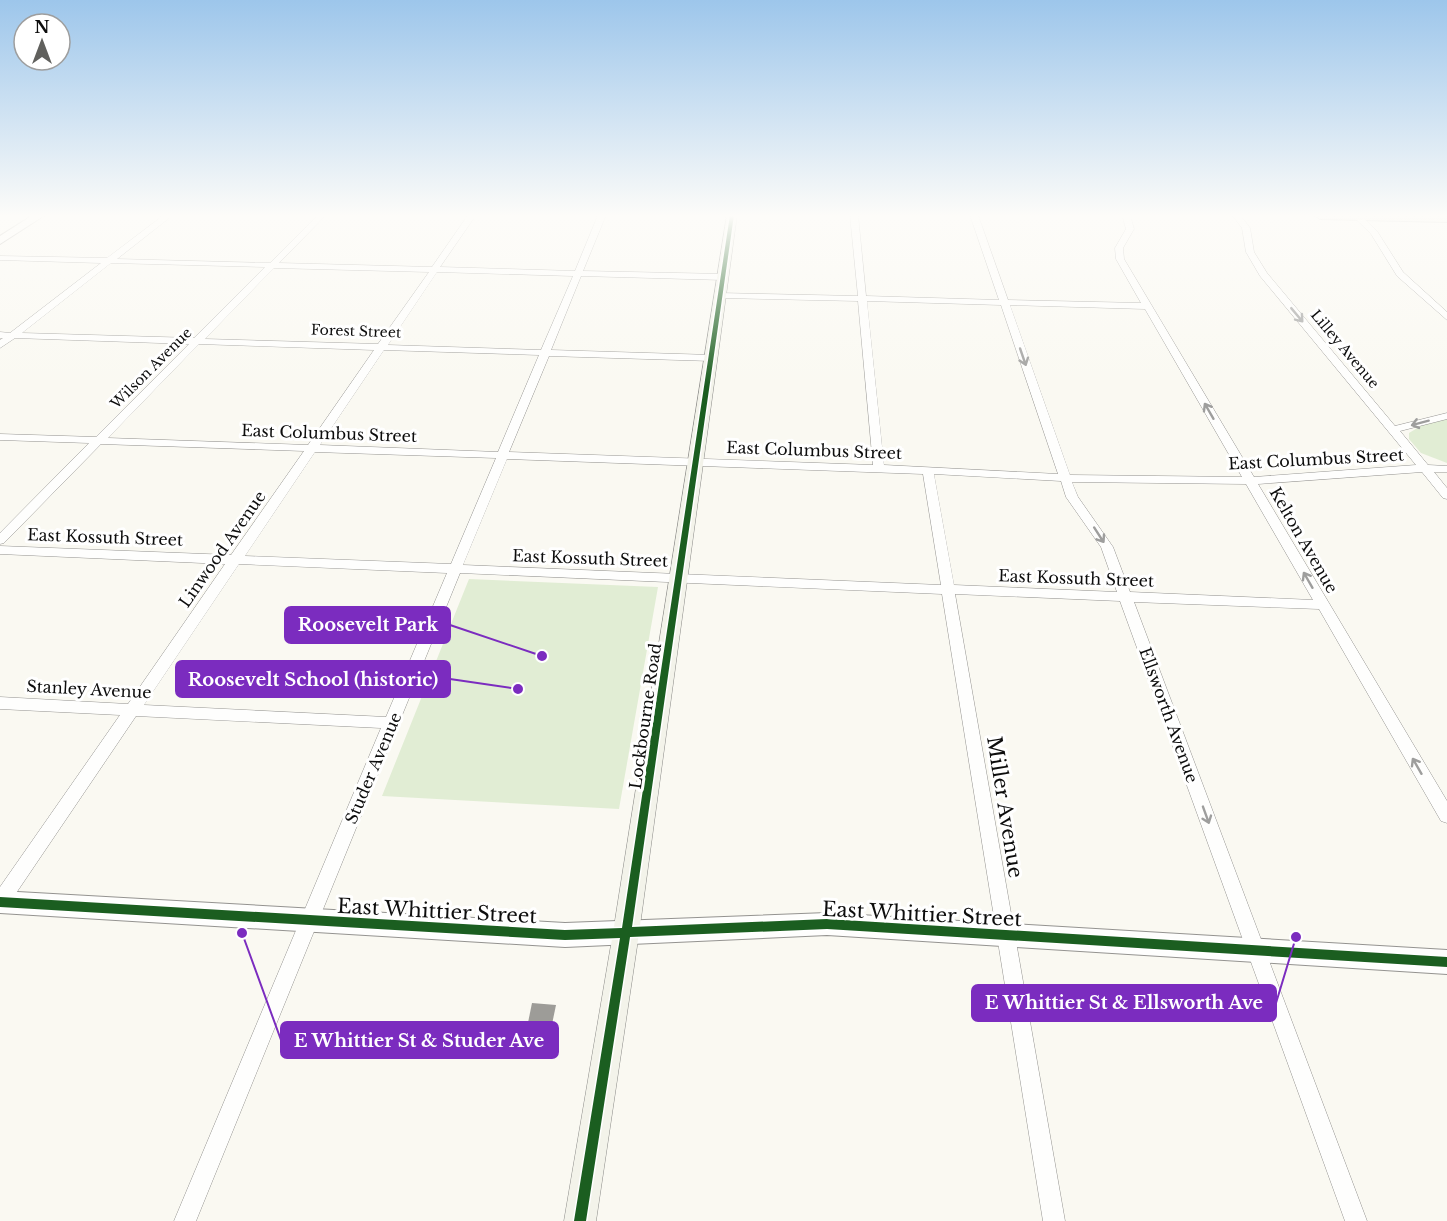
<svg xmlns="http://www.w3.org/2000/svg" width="1447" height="1221" viewBox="0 0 1447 1221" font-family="'Libre Baskerville',serif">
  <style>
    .green { fill: #e1edd4 }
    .building { fill: #9d9c98 }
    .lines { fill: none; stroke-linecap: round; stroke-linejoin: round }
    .minor-casing { stroke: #949390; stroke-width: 1 }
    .tertiary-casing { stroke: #949390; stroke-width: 2 }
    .secondary-casing { stroke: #8a8a87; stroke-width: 1 }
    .primary-casing { stroke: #81817d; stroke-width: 2 }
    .minor { fill: #fefefd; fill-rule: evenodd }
    .tertiary { fill: #fefefd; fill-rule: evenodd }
    .secondary { fill: #f3f3ea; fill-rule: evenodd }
    .primary { fill: #eae7da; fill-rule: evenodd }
    .cycleway-casing { stroke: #fff; stroke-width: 3 }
    .cycleway { fill: #1b5e20; fill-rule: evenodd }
    .oneway { stroke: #9e9e9d }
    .labels { text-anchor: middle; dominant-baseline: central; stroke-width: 6; stroke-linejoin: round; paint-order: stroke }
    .far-street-label { font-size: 14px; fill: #0d0d0d; stroke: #fff }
    .street-label { font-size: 16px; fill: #0d0d0d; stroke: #fff }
    .near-street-label { font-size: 20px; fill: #0d0d0d; stroke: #fff }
    .leader { fill: none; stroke: #7b2cbf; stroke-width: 2 }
    .callout-dot { fill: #7b2cbf; stroke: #fff; stroke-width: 2 }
    .callout { fill: #7b2cbf; stroke: #7b2cbf; stroke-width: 2 }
    .callout-label { font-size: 18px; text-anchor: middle; font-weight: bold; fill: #fff }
  </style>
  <rect width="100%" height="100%" fill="#faf9f2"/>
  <!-- green -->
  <path class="green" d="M1447,419V463L1421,453L1409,439V433L1424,424Z
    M469,579L658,587L619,809L382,796Z"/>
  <!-- building -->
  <path class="building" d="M532,1003L556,1005L545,1058L521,1057Z"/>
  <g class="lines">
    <defs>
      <path id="minor" d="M164,215H173L117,259L270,263L318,215H326L279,263L432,267L468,215H476L440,267L575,271L598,215H606L583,271L724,274L728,277L724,280L581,276L551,350L712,355L717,358L712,361L549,356L509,452L873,465L858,301L722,298L719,297V293L858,296L850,215H858L866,296L999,300L970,215H978L1008,300L1141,303L1116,259L1115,248L1126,229L1122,215H1130L1134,229L1123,248L1124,259L1254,477L1416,465L1260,276L1246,252L1242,228L1232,215H1240L1250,228L1254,252L1267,273L1395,426L1447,413V419L1400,431L1428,465L1447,466V472H1434L1447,488V499L1443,498L1422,472L1258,484L1447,801V823L1441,821L1319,609L1134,602L1367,1221H1345L1120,601L955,594L1065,1221H1043L942,594L460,573L196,1221H174L381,728L136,716L6,908L0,910V887L120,715L0,709V697L128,704L225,564L0,554V546L231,555L304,451L101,444L4,543L0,544V533L89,443L0,440V434L96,437L189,344L15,338L0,348V340L3,338H0V332L10,333L101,263L0,260V256L107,258ZM111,263L265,267L194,338L22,333ZM274,268L429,272L378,344L205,339ZM437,272L573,276L541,350L388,345ZM867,301L1001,305L1058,474L884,465ZM1010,305L1145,309L1242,477L1070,475ZM199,344L374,350L308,445L108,438ZM384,350L539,355L498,452L320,445ZM315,452L496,458L451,564L245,556ZM507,459L923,474L941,585L463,565ZM934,474L1061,481L1066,497L1101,547L1117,592L954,585ZM1072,482L1246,484L1313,600L1130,592L1113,547L1078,497ZM239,564L447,573L386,717L144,705Z
        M1352,215H1360L1377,231L1403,272L1447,312V320L1397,276L1371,234Z"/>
      <path id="tertiary" d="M33,215H45L0,244V236Z
        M0,891L565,923L827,913L1447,950V974L827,935L565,947L0,913Z"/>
      <path id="secondary" d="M727,215H737L639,933L596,1221H564L613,933Z"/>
      <path id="primary" d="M1314,215H1447V222L1320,219Z"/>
    </defs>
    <!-- minor casing -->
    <use href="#minor" class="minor-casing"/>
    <!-- tertiary casing -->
    <use href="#tertiary" class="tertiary-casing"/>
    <!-- secondary casing -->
    <use href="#secondary" class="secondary-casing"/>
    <!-- primary casing -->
    <use href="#primary" class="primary-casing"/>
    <!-- minor -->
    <use href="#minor" class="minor"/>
    <!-- tertiary -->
    <use href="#tertiary" class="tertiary"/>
    <!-- secondary -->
    <use href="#secondary" class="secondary"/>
    <!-- primary -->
    <use href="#primary" class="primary"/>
    <defs>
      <path id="cycleway" d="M730,215H734L632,927L827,919L1447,957V967L827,929L630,937L586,1221H574L620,938L565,940L0,907V897L565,930L622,928Z"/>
    </defs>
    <!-- cycleway casing -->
    <use href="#cycleway" class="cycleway-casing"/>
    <!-- cycleway -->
    <use href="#cycleway" class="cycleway"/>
  </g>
  <!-- one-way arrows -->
  <defs><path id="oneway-shaft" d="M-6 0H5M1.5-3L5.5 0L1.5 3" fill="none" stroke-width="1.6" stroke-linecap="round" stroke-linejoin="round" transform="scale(1.5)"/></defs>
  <g class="oneway">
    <use href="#oneway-shaft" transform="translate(1297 315) rotate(50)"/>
    <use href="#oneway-shaft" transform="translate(1023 357) rotate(71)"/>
    <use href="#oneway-shaft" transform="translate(1209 411) rotate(-120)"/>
    <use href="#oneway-shaft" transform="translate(1420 423) rotate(165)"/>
    <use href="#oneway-shaft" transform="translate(1099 535) rotate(57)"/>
    <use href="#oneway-shaft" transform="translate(1308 580) rotate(-120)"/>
    <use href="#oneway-shaft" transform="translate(1417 766) rotate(-120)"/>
    <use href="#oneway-shaft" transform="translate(1206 815) rotate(70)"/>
  </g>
  <!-- sky -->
  <linearGradient id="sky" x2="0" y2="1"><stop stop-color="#9dc6eb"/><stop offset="0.56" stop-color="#fdfcf9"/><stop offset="1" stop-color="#fdfcf9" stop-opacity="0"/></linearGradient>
  <rect width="1447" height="386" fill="url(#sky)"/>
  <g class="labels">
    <!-- far-street labels -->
    <g class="far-street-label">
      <text transform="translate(356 331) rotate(2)">Forest Street</text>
      <text transform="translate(1345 349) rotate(50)">Lilley Avenue</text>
      <text transform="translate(151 368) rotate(-45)">Wilson Avenue</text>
    </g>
    <!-- street labels -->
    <g class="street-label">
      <text transform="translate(329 433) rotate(2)">East Columbus Street</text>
      <text transform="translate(814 450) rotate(2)">East Columbus Street</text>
      <text transform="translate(1316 459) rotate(-3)">East Columbus Street</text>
      <text transform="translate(105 537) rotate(2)">East Kossuth Street</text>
      <text transform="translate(1304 540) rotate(60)">Kelton Avenue</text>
      <text transform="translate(222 549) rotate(-55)">Linwood Avenue</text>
      <text transform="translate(590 558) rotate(2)">East Kossuth Street</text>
      <text transform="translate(1076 578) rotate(2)">East Kossuth Street</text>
      <text transform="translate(89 689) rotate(3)">Stanley Avenue</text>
      <text transform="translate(1169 715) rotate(70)">Ellsworth Avenue</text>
      <text transform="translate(645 716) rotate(-82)">Lockbourne Road</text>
      <text transform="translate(373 768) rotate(-67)">Studer Avenue</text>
    </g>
    <!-- near-street labels -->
    <g class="near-street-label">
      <text transform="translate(1005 807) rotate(81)">Miller Avenue</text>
      <text transform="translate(437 911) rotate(3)">East Whittier Street</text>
      <text transform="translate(922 914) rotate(3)">East Whittier Street</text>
    </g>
  </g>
  <!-- callouts -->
  <path class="leader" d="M542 656L450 625M518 689L450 679M1296 937L1276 1003M242 933L281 1040"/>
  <g class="callout-dot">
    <circle cx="542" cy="656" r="6"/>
    <circle cx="518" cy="689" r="6"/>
    <circle cx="1296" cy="937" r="6"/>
    <circle cx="242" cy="933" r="6"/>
  </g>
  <g class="callout">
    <rect x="285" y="607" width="165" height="36" rx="6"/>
    <rect x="176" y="661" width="274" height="36" rx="6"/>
    <rect x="972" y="985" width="304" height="36" rx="6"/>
    <rect x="281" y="1022" width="277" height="36" rx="6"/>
  </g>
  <g class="callout-label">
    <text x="368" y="631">Roosevelt Park</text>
    <text x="313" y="686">Roosevelt School (historic)</text>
    <text x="1124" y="1009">E Whittier St &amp; Ellsworth Ave</text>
    <text x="419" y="1047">E Whittier St &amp; Studer Ave</text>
  </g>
  <!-- north arrow -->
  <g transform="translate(42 42)"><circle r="28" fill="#ffffff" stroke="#9e9e9e" stroke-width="1.5"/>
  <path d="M0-4.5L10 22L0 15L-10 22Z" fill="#60605d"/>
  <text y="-9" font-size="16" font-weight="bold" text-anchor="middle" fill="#0d0d0d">N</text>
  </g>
</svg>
